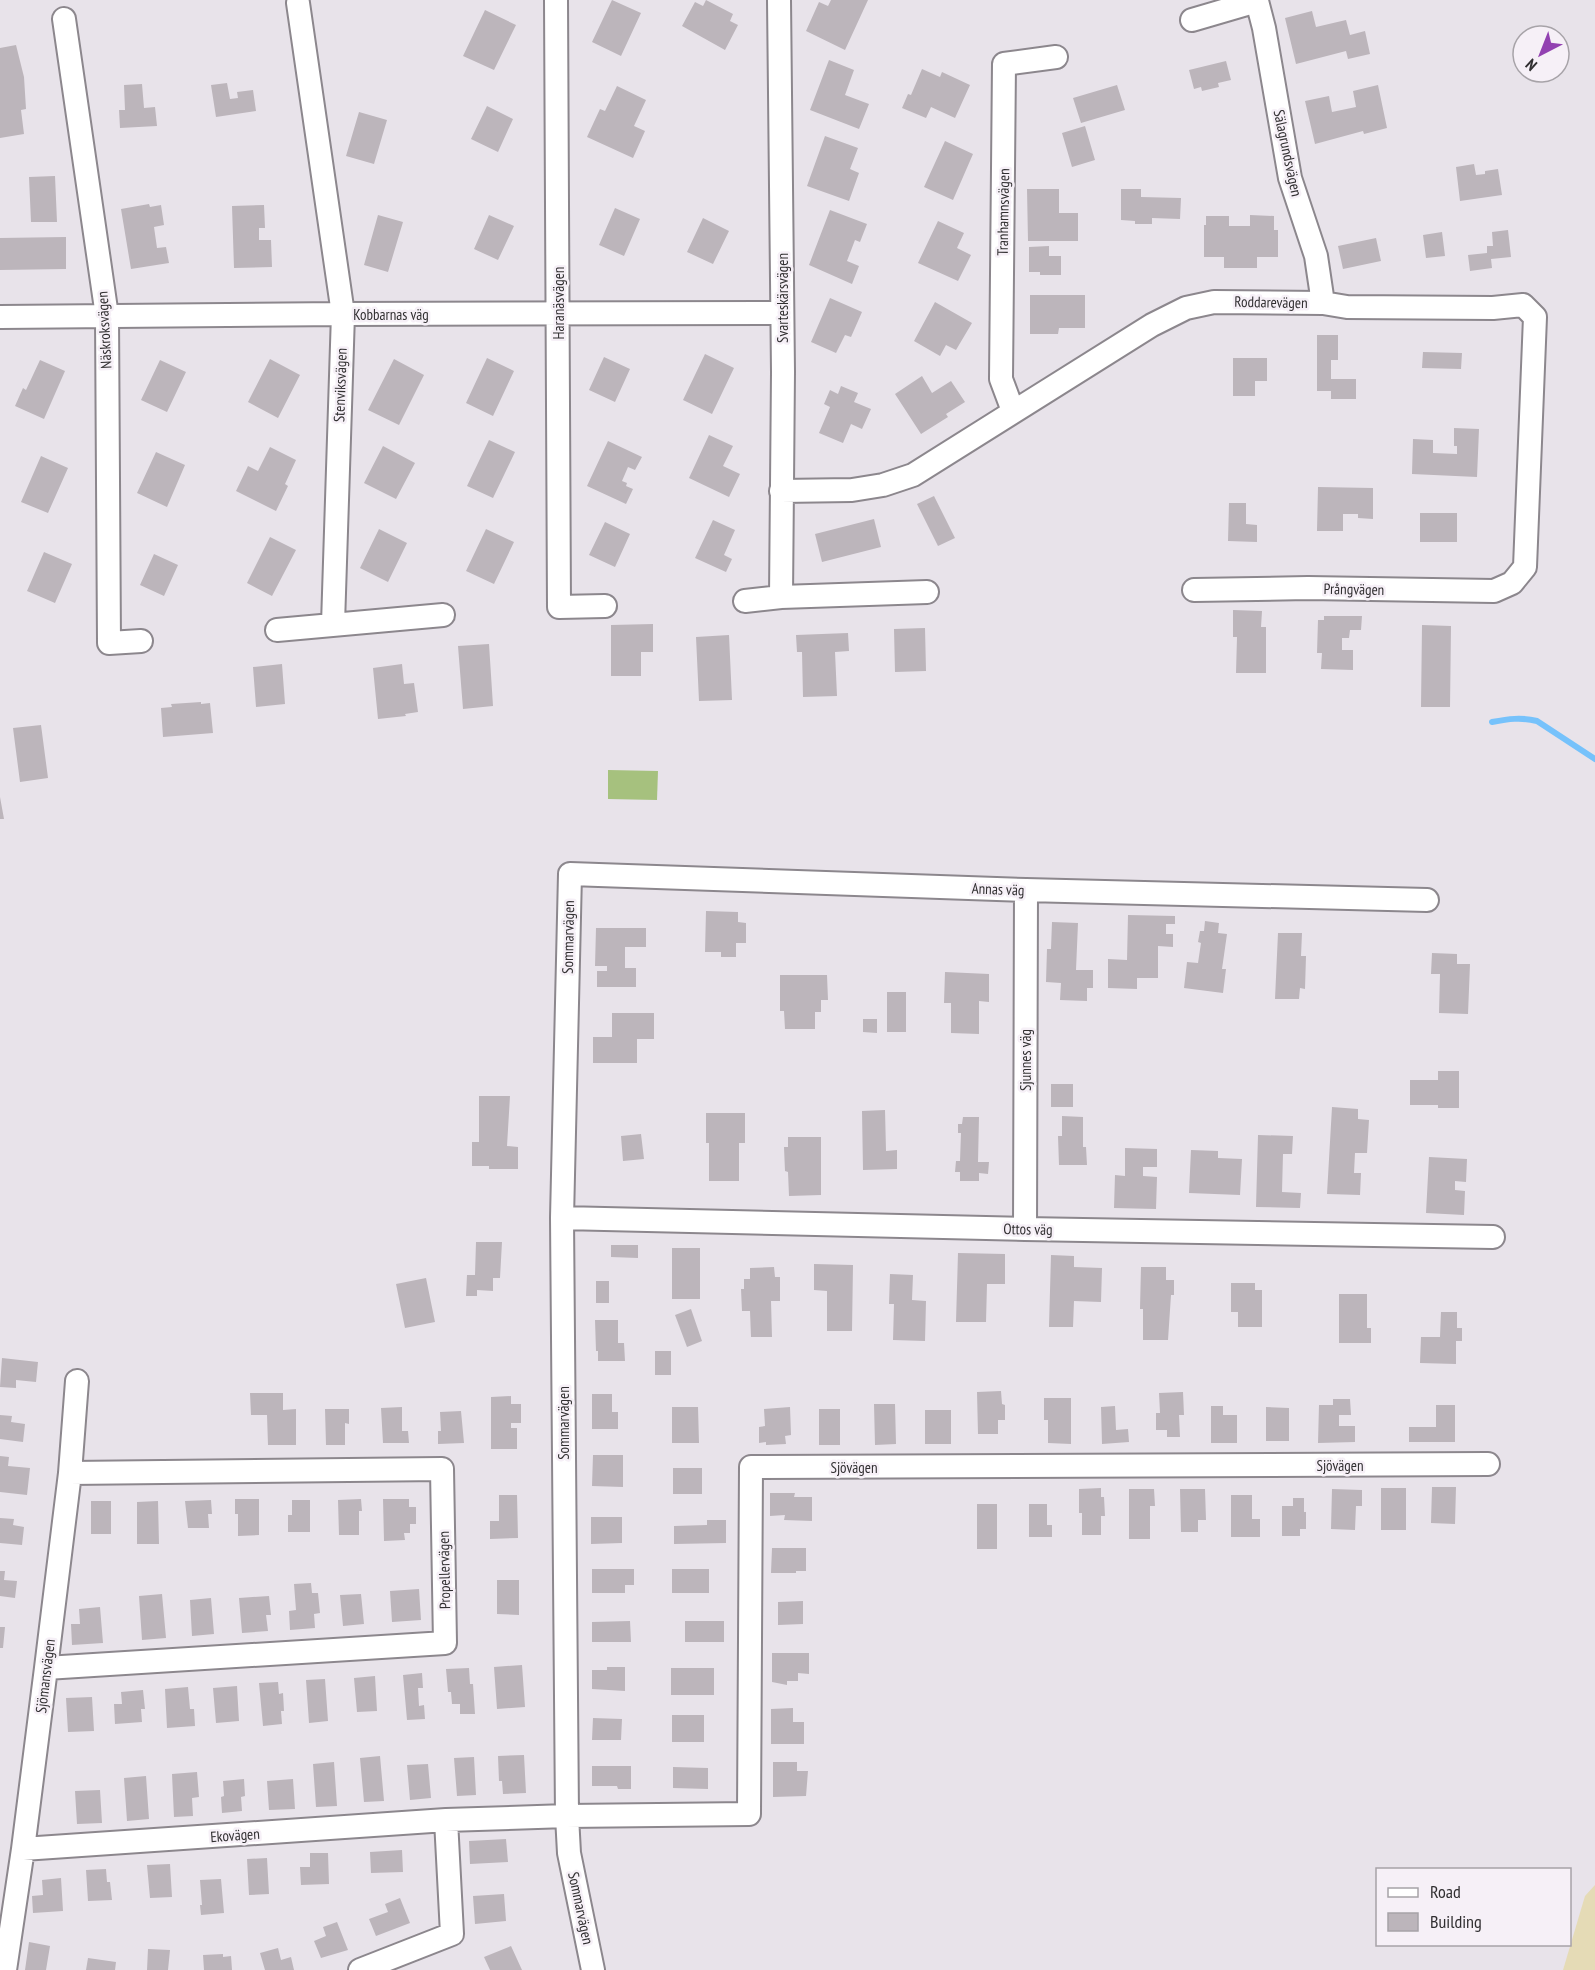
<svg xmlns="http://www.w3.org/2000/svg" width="1595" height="1970" viewBox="0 0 1595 1970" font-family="'PT Sans Narrow',sans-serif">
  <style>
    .green { fill: #a6c17e }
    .sand { fill: #e5dbb6 }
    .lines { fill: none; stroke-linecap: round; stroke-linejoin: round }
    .stream { stroke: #76c2fb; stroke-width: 6 }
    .building { fill: #bcb5bb }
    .minor-casing { stroke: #8c878d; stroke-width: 26 }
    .minor { stroke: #fff; stroke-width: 22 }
    .labels { text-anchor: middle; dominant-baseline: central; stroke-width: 5; stroke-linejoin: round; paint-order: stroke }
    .street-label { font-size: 15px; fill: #312f31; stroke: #f6f0f7 }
  </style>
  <rect width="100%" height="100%" fill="#e8e3ea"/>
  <!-- green -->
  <path class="green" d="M608,770L658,771L657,800L608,799Z"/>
  <!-- sand -->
  <path class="sand" d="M1595,1885V1970H1563L1585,1896Z"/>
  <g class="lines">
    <!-- stream -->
    <path class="stream" d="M1492,722C1508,719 1521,717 1537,721L1595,759"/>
  </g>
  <!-- building -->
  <path class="building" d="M612,0L641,13L621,56L592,42Z
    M706,0L733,14L730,21L738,25L725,50L682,26L695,2L703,6Z
    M831,0H868L845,50L806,31L819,2L828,6Z
    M485,10L516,25L494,70L463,56Z
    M1312,11L1316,27L1346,20L1350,35L1365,31L1370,54L1348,59L1346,51L1296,64L1285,18Z
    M16,45L24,77L26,109L21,110L24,134L0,138V48Z
    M829,60L854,70L845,95L869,104L859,129L810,110Z
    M1226,61L1231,80L1218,83L1219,87L1202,91L1201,87L1194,89L1189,70Z
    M922,69L940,77L942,72L970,85L955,118L931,107L926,118L902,108L908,94L911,95Z
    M227,83L230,99L238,98L237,92L253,90L256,111L216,117L211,85Z
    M142,84L144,108L155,107L157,126L120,128L119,110H125L124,85Z
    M1117,85L1125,110L1081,123L1073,98Z
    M1378,85L1387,128L1364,134L1363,131L1315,144L1305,101L1329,96L1332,112L1356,107L1353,91Z
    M617,86L646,100L634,126L645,131L633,158L587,137L600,109L605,111Z
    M487,106L513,119L498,152L471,139Z
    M359,112L387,120L374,164L346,156Z
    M1085,126L1095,160L1072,167L1062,133Z
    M825,136L858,148L850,169L859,173L849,201L807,186Z
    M945,141L973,154L953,200L924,187Z
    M1474,164L1476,175L1485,174V171L1498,169L1502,195L1460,201L1456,167Z
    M55,176L57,222H31L29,177Z
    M1027,189H1059V213H1078V241H1028Z
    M1121,189H1141V197L1181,198L1180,219L1152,218V224H1135V221L1121,220Z
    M149,204L150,207L161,205L164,225L154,227L157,248L166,247L169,263L131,269L121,209Z
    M264,205L265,228H259V240H271L272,267L234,268L232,206Z
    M615,208L640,219L624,256L599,245Z
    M830,210L867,224L860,242L855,240L847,261L859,266L852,284L809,265Z
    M378,215L403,222L388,272L364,265Z
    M489,215L514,226L498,260L474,249Z
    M1250,215L1274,216V230H1278V257H1257V268H1224V257H1204V225H1206V216H1229V226H1250Z
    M703,218L729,231L713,264L687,252Z
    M938,221L964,233L957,248L971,255L958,281L918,263Z
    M1508,230L1511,257L1491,259L1492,268L1470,271L1468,255L1487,253V246H1493L1492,232Z
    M1442,232L1445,256L1426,258L1423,235Z
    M66,237V269L0,270V238Z
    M1376,238L1381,261L1343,269L1338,246Z
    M1049,246V256H1061V275H1040V272H1029V247Z
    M1030,295H1085V328H1059L1058,334H1030Z
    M830,298L862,312L851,337L845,335L836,353L811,342Z
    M935,302L972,323L956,350L946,345L940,356L914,341Z
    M1317,335H1338V360H1331V379H1356V399H1331V391H1317Z
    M1423,352L1462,353L1461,369L1422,368Z
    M705,354L734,368L712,414L683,400Z
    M604,357L630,369L615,402L589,390Z
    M487,358L514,371L493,416L466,403Z
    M1233,358H1267V381H1255V396H1233Z
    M270,359L300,375L278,418L248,402Z
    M394,359L424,375L399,425L368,410Z
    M40,360L65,371L44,419L15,406L23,388L26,390Z
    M160,360L186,372L167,412L141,400Z
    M922,376L932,393L951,381L965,402L946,414L948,417L921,434L895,394Z
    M841,386L858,393L854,402L871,409L862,429L851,424L843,443L819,433L830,407L824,404L830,390L838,394Z
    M1454,428L1479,429L1477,477L1412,474L1413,439L1433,440V453L1457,454V446H1454Z
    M709,435L733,446L723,466L740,474L729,497L689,478Z
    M489,440L515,452L493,498L467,486Z
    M608,441L642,457L635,470L628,467L622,481L627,483L626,486L633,489L626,504L587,486Z
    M383,446L415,463L396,499L364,483Z
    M270,447L296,460L285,484L288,486L276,511L236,491L248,466L258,471Z
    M156,452L185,465L167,507L137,493Z
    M41,456L68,468L48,513L21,502Z
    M1318,487L1373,488V519L1358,518V514H1343V531H1317Z
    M934,496L955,538L938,546L917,504Z
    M1229,503H1246V524L1257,525V542L1228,541Z
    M1420,513H1457V542H1420Z
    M874,519L881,547L822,562L815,534Z
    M713,520L735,530L724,555L732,559L726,572L695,558Z
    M605,522L630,534L615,567L589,555Z
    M379,529L407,543L388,582L360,568Z
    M486,529L514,542L494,584L466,571Z
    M270,537L296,550L272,596L247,583Z
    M44,552L72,564L55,603L27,591Z
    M154,554L178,565L164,596L140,585Z
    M1233,610L1262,611L1261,627H1266V673H1236L1237,637H1233Z
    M1324,616H1362L1361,630H1350L1349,638H1342V650H1353V670L1321,669L1322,653H1317L1318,620H1324Z
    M653,624V652H641V676H611V625Z
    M1422,625L1451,626L1450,707H1421Z
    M925,628L926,671L895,672L894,629Z
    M848,633L849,651L835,652L837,696L803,697L802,652H797L796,635Z
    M729,635L732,700L699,701L696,637Z
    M489,644L493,706L463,709L458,646Z
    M282,664L285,704L256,707L253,667Z
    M402,664L404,684L414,683L418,712L405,714L406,716L378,719L373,668Z
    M201,702V704L210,703L213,733L163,737L161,708L172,707L171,704Z
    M41,725L48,778L20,782L13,728Z
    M0,797L4,819H0Z
    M706,911L738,912V922L746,923V943H736V957H721V952H705Z
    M1128,915L1175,916V924H1166V934H1173V947L1158,946V978H1137V989L1108,988V959L1127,960Z
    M1205,921L1219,923L1218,933L1227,934L1222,969H1226L1223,993L1184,988L1187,962L1198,963L1201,943L1198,942L1200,931H1204Z
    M1052,922L1078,923L1076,970H1093V988H1087V1001L1060,1000L1061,983L1046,982L1047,949H1051Z
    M596,928H646V947H625V968H636V987H597V971H607V966H595Z
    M1278,933H1302L1301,956H1306L1305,989L1300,988L1299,999H1275Z
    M1432,953L1457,954V964H1470L1468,1014L1439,1013L1440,974H1431Z
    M945,972L989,974V1002L979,1001V1034L951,1033V1003H944Z
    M780,975H827L828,1000H821V1012H815V1029H785L784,1011H780Z
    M887,992H906V1032H887Z
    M612,1013H654V1039H637V1063H593V1037H612Z
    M863,1019H877V1033L863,1032Z
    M1438,1071H1459V1108H1438V1105H1410V1080H1438Z
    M1051,1084H1073V1107H1051Z
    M479,1096H510L507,1146L518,1147V1169H489V1166H472V1142H479Z
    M1332,1107L1358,1109V1119L1369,1120L1367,1153H1355L1354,1173H1361L1360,1195L1327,1194Z
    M885,1110L886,1151L897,1150V1169L863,1170L862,1111Z
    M706,1113H745V1143H739V1181H709V1143H706Z
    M1062,1116L1083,1117V1147H1086L1087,1165H1059L1058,1136H1062Z
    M963,1117H979L978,1162H989L988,1174L979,1173V1181H960V1172H955L956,1161H960L961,1133H958V1124H962Z
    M641,1134L644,1159L623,1161L621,1136Z
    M1258,1135L1293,1136L1292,1154H1283L1282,1192L1301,1193L1300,1208L1256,1207Z
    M788,1137H821V1195L789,1196L788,1172L785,1171L784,1147H788Z
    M1125,1148L1157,1149V1167H1143V1176L1157,1177L1156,1209L1114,1208L1115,1175L1125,1176Z
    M1191,1150L1218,1151V1158L1242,1159L1240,1195L1189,1193Z
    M1429,1157L1467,1159L1466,1182L1455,1181V1190L1465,1191L1464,1215L1426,1213Z
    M476,1242H502L500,1278H493V1291L477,1290V1296H466L467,1275H475Z
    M611,1245H638V1258L611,1257Z
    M672,1248H700V1299H672Z
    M958,1253L1005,1254V1284H987L986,1322H956Z
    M1051,1255L1074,1256V1267L1102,1268L1101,1302L1074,1301L1073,1327H1049Z
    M814,1264L853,1265L852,1331H827V1291L814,1290Z
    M774,1267L775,1277H780V1301H771L772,1337H751L750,1311H742L741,1289H744V1279H750V1268Z
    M1141,1267H1166V1280H1174V1295H1171L1168,1340H1143V1309H1140Z
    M890,1274L913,1275L912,1300L926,1301L925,1341L893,1340L894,1304H889Z
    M426,1278L435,1322L405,1328L396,1284Z
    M596,1281H609V1303H596Z
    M1231,1283H1255V1290H1262V1327H1238V1312H1231Z
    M1339,1294H1367V1328H1371V1343H1339Z
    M691,1309L702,1341L687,1347L675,1315Z
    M1441,1312H1457V1328H1462V1341H1456V1364L1420,1363L1421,1337H1440Z
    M595,1320H618V1343H624L625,1361H598V1351H596Z
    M655,1351H671V1375H655Z
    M2,1358L38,1362L36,1382L16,1380V1388L0,1387Z
    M1001,1391L1002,1404L1005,1405V1420H998V1434H978L977,1392Z
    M1183,1392L1184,1415H1179L1180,1437H1167V1430H1156V1413H1160L1159,1393Z
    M250,1393H283V1410L296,1409V1445H268L267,1415H251Z
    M592,1394H612V1412H618V1429H592Z
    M511,1396V1404H521V1423H511V1428H517V1449H491V1397Z
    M1044,1398H1071V1444L1048,1443V1420H1044Z
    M1333,1399H1350L1351,1415H1339V1426H1355V1442L1318,1443L1319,1405H1333Z
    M874,1404H895L896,1444L875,1445Z
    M1436,1405H1455V1442H1409V1427H1436Z
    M1115,1406L1116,1430L1128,1429L1129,1442L1102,1444L1101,1407Z
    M1211,1406H1223V1415H1237V1443H1211Z
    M402,1407V1431H408L409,1443H383L381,1408Z
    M672,1407H698L699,1443H672Z
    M790,1407L791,1435L785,1436L786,1444L766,1445V1442L759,1443V1427L765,1426L764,1409Z
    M1266,1407L1289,1408V1441H1266Z
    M325,1409H349V1424L345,1423V1445H326Z
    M819,1409H840V1445H819Z
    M925,1410H951V1444H925Z
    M461,1411L464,1443L438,1444V1431H441L440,1412Z
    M0,1415L12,1416L11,1422L25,1424L23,1442L0,1439Z
    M593,1455H623V1487L592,1486Z
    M0,1456L9,1457L8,1466L30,1468L27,1495L0,1492Z
    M673,1468H702V1494H673Z
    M1432,1487H1456L1455,1524L1431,1523Z
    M1101,1488V1497H1104L1105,1516H1101V1535H1082V1513H1079V1489Z
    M1381,1488H1406V1530H1381Z
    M1129,1489H1154L1155,1506H1150V1539H1129Z
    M1180,1489H1205L1206,1520H1198V1532H1181Z
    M1332,1489L1362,1490V1506H1356L1355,1530L1331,1529Z
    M770,1493H795L794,1497H812V1521L784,1520L785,1515L770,1516Z
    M499,1495H517L518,1538L490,1539V1521H499Z
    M1231,1495H1252V1519H1260V1537H1231Z
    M1293,1498H1304V1512H1306V1529H1300V1536H1282V1506H1293Z
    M235,1499H259V1535L238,1536V1514H235Z
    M361,1499L362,1511H359V1535H339L338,1500Z
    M383,1499H409V1507H416V1524H410V1533H404L405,1540L384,1541Z
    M211,1500L212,1514H208L209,1528H188L185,1501Z
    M292,1500H310V1532H288V1515H292Z
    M91,1501H111V1534H91Z
    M158,1501L159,1544H137V1502Z
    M977,1504H997V1549H977Z
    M1029,1504H1047V1525H1052V1537H1029Z
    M591,1517H622V1543L591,1544Z
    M0,1518L14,1519L13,1525L24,1527L22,1545L0,1543Z
    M707,1520H726V1543L674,1544V1526L707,1525Z
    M772,1548H806V1571H796V1573H771Z
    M592,1569H634V1585H625V1593H592Z
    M672,1569H709V1593H672Z
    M0,1571H5L4,1580L17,1581L15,1598L0,1596Z
    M497,1580H519V1615L497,1614Z
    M311,1583L312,1593H318L320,1613L314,1614L315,1628L290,1630L289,1611L296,1610L294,1584Z
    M419,1589L421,1620L392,1622L390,1591Z
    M162,1594L166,1638L142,1640L139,1596Z
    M361,1594L364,1624L343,1626L340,1595Z
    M269,1596L271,1615H266L268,1631L242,1633L239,1598Z
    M211,1598L214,1634L192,1636L190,1600Z
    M803,1601V1624L778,1625V1602Z
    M100,1607L103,1643L72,1645L71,1624H80L79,1609Z
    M630,1621L631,1642H592V1622Z
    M685,1621H724V1642H685Z
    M0,1627H5L3,1648H0Z
    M772,1653H809V1674L798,1673V1681H787V1685L772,1682Z
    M522,1665L525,1707L497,1709L494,1667Z
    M607,1667H625V1691L592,1689V1670H607Z
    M469,1668L470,1684H473L475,1714H460V1704H452L451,1692H448L446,1669Z
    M671,1668H714V1695H671Z
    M422,1673L423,1688H418L419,1706L424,1705L425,1719L407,1720L403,1675Z
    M375,1676L377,1711L357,1712L354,1678Z
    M325,1679L328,1721L309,1723L306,1680Z
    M278,1682L279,1694L283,1693L284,1711H281L282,1724L263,1726L259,1683Z
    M237,1686L239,1721L216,1723L213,1688Z
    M188,1687L190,1709H194L195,1726L167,1728L165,1689Z
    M143,1690L145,1709H141L142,1722L115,1724L114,1704H122L121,1692Z
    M92,1697L94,1731L68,1732L66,1698Z
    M793,1708V1722H804V1744H771V1709Z
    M672,1715H704V1742H672Z
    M593,1718L622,1719L621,1740H592Z
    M524,1755L526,1793L503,1794L502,1781H499L498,1756Z
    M380,1756L384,1801L364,1802L360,1758Z
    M474,1757L476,1795L457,1796L454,1758Z
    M334,1762L337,1806L316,1807L313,1764Z
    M773,1762H797V1771H808L806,1796L773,1797Z
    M428,1764L431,1798L410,1800L407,1765Z
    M592,1766H631V1789H618L617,1786H592Z
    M673,1767L708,1768V1789L673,1788Z
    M197,1772L199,1797L192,1798L193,1816L174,1817L172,1774Z
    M146,1776L149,1819L127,1821L124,1778Z
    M244,1779L245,1796L241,1797L242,1811L222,1813L221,1797L224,1796L223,1781Z
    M293,1779L295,1809L269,1810L267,1781Z
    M100,1790L102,1823L77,1824L75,1791Z
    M506,1839L508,1862L470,1864L469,1841Z
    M402,1850L403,1872L371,1873L370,1852Z
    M310,1853H328L329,1884L301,1885L300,1867H310Z
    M267,1858L269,1894L249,1895L247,1859Z
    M170,1864L172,1897L150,1898L147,1865Z
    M106,1869L107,1882H110L112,1900L88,1901L86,1870Z
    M61,1878L63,1911L33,1913L32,1896L43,1895L42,1880Z
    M221,1879L224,1913L201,1915L200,1905H202L200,1880Z
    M504,1894L506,1921L475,1924L473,1896Z
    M400,1898L410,1923L376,1936L369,1919L388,1912L385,1904Z
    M337,1922L348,1950L321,1958L314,1941L326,1936L323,1927Z
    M29,1942L50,1946L46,1970H25Z
    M511,1946L522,1970H490L484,1957Z
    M278,1948L281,1960L291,1957L294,1970H265L260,1953Z
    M148,1949L170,1950L168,1970H147Z
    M223,1954V1957L231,1956L232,1970H204L203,1955Z
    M88,1958L116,1962L115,1970H86Z"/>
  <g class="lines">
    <defs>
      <path id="minor" d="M556,0L559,607L605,606
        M779,0L783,372L781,597
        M298,3L343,314L333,624
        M64,19L107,316L109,643L141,641
        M1192,20L1257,1L1264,28L1290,178L1316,256L1323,303
        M0,317L343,314L782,313
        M1013,411L1001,379L1004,64L1056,57
        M781,491L852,490L883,485L913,475L1152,325L1186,308L1214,302L1323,303L1347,307L1493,308L1523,305L1535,317L1525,567L1512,583L1494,591L1308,588L1194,590
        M745,601L781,597L927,592
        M277,630L443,615
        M562,1218L1025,1229L1493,1237
        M1025,1229L1026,890
        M46,1668L445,1643L442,1469L70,1473
        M23,1849L446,1820L567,1816L749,1814L751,1467L1488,1464
        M5,1970L23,1849L46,1668L70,1473L77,1381
        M360,1970L452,1934L446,1820
        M593,1970L569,1853L567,1816L562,1218L570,874L1026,890L1427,900"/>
    </defs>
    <!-- minor casing -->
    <use href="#minor" class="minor-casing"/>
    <!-- minor -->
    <use href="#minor" class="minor"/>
  </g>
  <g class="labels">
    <!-- street labels -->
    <g class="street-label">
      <text transform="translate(1288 153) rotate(78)">Sälagrundsvägen</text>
      <text transform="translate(1003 212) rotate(-89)">Tranhamnsvägen</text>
      <text transform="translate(782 298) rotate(-90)">Svarteskärsvägen</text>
      <text transform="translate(1271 302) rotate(1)">Roddarevägen</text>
      <text transform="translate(558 303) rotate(-90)">Haranäsvägen</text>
      <text x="391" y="314">Kobbarnas väg</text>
      <text transform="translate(104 330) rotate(-93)">Näskroksvägen</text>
      <text transform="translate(340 385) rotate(-88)">Stenviksvägen</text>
      <text transform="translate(1354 589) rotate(1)">Prångvägen</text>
      <text transform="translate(998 889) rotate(2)">Annas väg</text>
      <text transform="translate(568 937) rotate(-89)">Sommarvägen</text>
      <text transform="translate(1025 1060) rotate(-90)">Sjunnes väg</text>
      <text transform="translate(1028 1229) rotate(1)">Ottos väg</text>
      <text transform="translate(563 1423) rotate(-90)">Sommarvägen</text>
      <text x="1340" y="1465">Sjövägen</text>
      <text x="854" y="1467">Sjövägen</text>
      <text transform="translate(444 1570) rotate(-91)">Propellervägen</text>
      <text transform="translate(45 1676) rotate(-83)">Sjömansvägen</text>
      <text transform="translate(235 1835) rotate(-4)">Ekovägen</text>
      <text transform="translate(581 1908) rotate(78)">Sommarvägen</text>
    </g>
  </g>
  <!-- legend -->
  <rect x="1376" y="1868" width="195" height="78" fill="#f6f0f7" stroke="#a7a3a8" stroke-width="1.5"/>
  <rect x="1388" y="1888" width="30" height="9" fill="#ffffff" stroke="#a7a3a8" stroke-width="1.5"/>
  <text x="1430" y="1898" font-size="18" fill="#312f31">Road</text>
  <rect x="1388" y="1913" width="30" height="18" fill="#bcb5bb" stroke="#a7a3a8" stroke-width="1.5"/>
  <text x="1430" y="1928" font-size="18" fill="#312f31">Building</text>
  <!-- north arrow -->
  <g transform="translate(1541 54) rotate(222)"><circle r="28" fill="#f6f0f7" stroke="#a7a3a8" stroke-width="1.5"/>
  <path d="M0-4.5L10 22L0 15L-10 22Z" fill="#9241b1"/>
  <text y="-9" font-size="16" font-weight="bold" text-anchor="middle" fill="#312f31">N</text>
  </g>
</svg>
